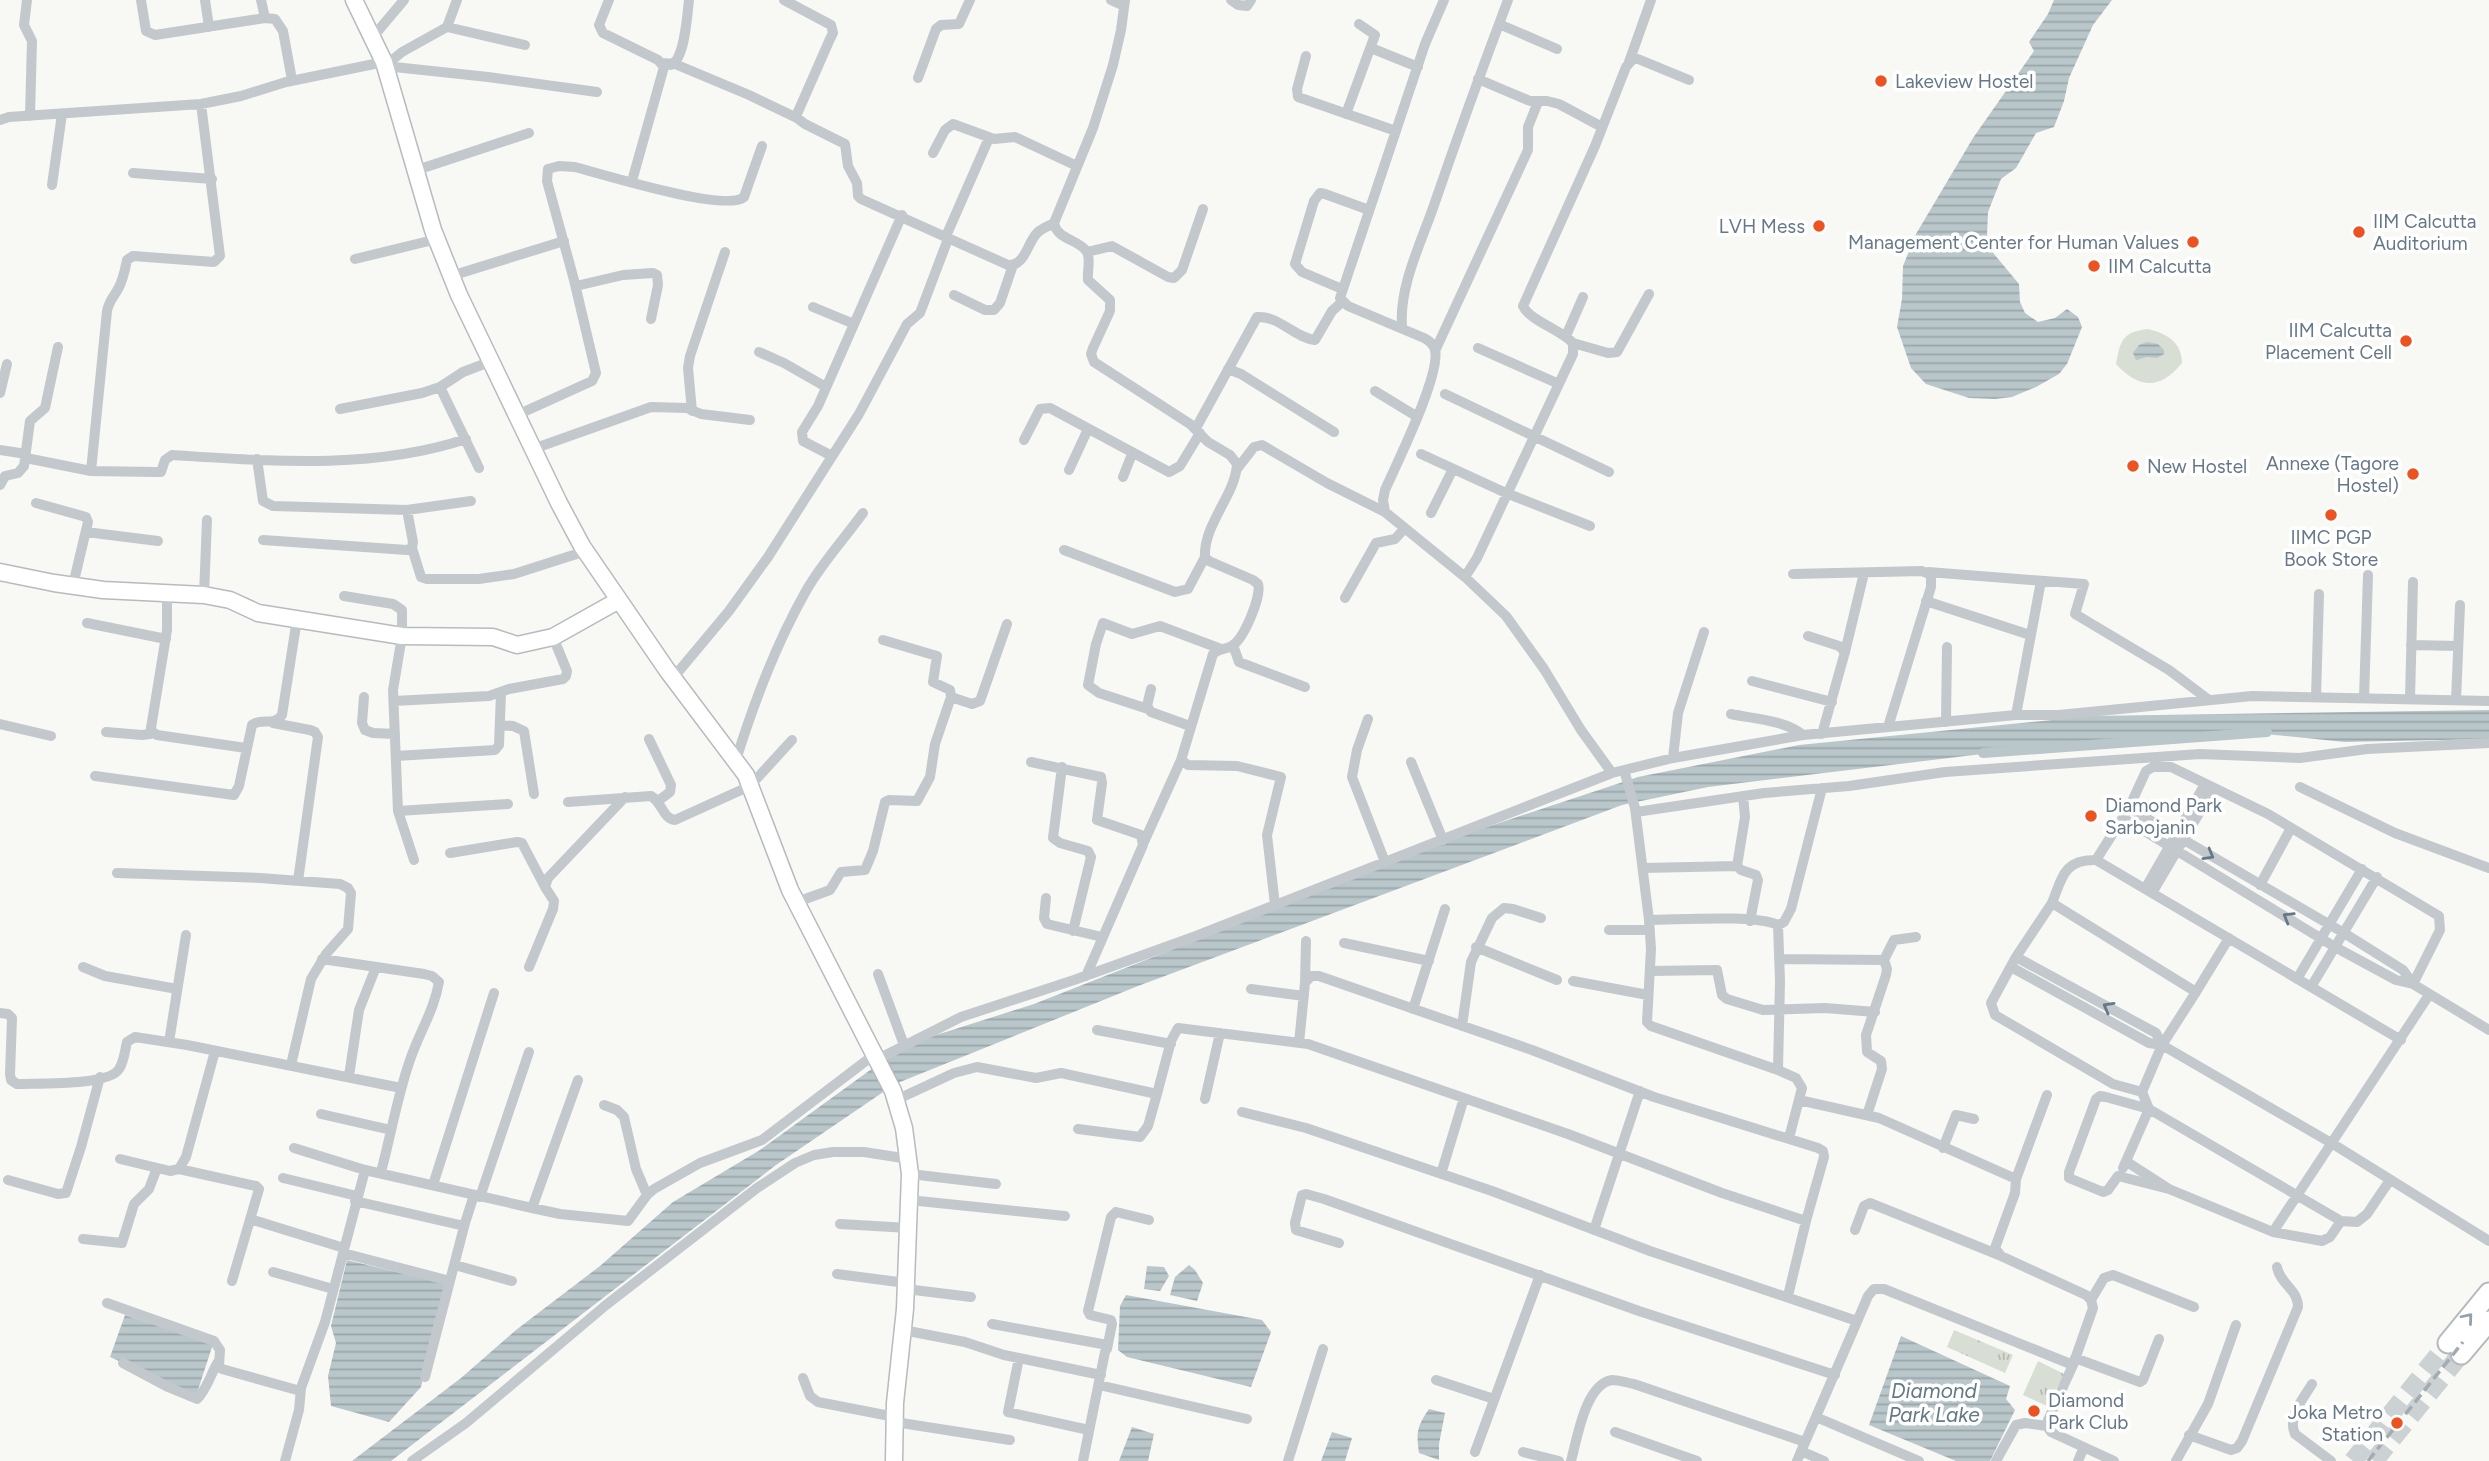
<svg xmlns="http://www.w3.org/2000/svg" width="2489" height="1461" viewBox="0 0 2489 1461" font-family="Figtree,sans-serif">
  <style>
    .grass { fill: url(#grass-tufts) }
    .garden { fill: #d8ded4 }
    .water { fill: url(#water-rules) }
    .lines { fill: none; stroke-linecap: round; stroke-linejoin: round }
    .canal { stroke: #b9c6ca; stroke-width: 10 }
    .highway-tunnel { stroke: #ccd2d4; stroke-width: 19; stroke-dasharray: 19 10; stroke-linecap: butt }
    .secondary-casing { stroke: #b6bbc0; stroke-width: 19 }
    .highway-casing { stroke: #b6babe; stroke-width: 23 }
    .street { stroke: #c3c8cc; stroke-width: 10 }
    .secondary { stroke: #fff; stroke-width: 16 }
    .highway { stroke: #fff; stroke-width: 19 }
    .rail { stroke: #a4abb1; stroke-width: 3.5; stroke-dasharray: 10 5; stroke-linecap: butt }
    .oneway { stroke: #667888 }
    .oneway2 { stroke: #94a0ac }
    .poi-dot { fill: #ec5321; stroke: #fff; stroke-width: 2.5 }
    .labels { text-anchor: middle; dominant-baseline: central; stroke-width: 7; stroke-linejoin: round; paint-order: stroke }
    .poi-label { font-size: 19px; fill: #667888; stroke: #fff; text-anchor: start }
    .water-label { font-size: 21px; font-style: italic; fill: #627a83; stroke: #fff }
  </style>
  <defs>
    <pattern id="grass-tufts" width="24" height="20" patternUnits="userSpaceOnUse" patternTransform="scale(1.75)"><rect width="24" height="20" fill="#d8ded4"/><path d="M3 7l-1-3M5 7V3M7 7l1-3M15 17l-1-3M17 17v-4M19 17l1-3" fill="none" stroke="#b3b9b2"/></pattern>
    <pattern id="water-rules" width="6" height="5" patternUnits="userSpaceOnUse" patternTransform="scale(1.75)"><rect width="6" height="5" fill="#b9c6ca"/><path d="M0 2.5h6" fill="none" stroke="#9aa6aa"/></pattern>
  </defs>
  <rect width="100%" height="100%" fill="#f8f8f5"/>
  <!-- grass -->
  <path class="grass" d="M1954,1330L2013,1355L2005,1373L1947,1347Z
    M2038,1361L2064,1374L2047,1406L2023,1395Z"/>
  <!-- garden -->
  <path class="garden" d="M2148,329C2167,334 2181,341 2182,363C2160,390 2139,389 2116,364C2120,340 2123,332 2148,329Z"/>
  <!-- water -->
  <path class="water" d="M2054,0H2112L2093,25L2069,78L2064,101L2054,127L2036,133L2016,168L2001,179L1988,212L1987,236L1989,248L2019,284L2020,302L2025,313L2038,322L2055,318L2067,309L2078,317L2082,327L2067,364L2059,374L2036,387L2012,397L1995,399L1969,398L1926,384L1911,368L1897,327L1902,299L1903,266L1916,234L1973,138L2034,51L2029,42L2048,14Z
    M2147,342L2158,344L2164,350V354L2157,358L2147,357L2136,360L2133,353L2139,345Z
    M2489,710V739L2345,742L2235,731L2082,742L1708,787L1622,805L1138,986L895,1084L776,1165L391,1461H352L461,1378L516,1330L600,1266L673,1202L760,1150L895,1052L930,1037L1034,1004L1463,835L1638,777L1799,745L2093,716Z
    M347,1260L446,1284L421,1387L389,1422L331,1406L328,1376L336,1343L331,1326Z
    M1189,1265L1195,1270L1203,1283L1197,1301L1170,1295L1175,1277Z
    M1147,1266L1164,1267L1169,1276L1160,1291L1144,1289Z
    M1126,1295L1262,1320L1271,1332L1251,1387L1127,1357L1118,1350L1120,1306Z
    M125,1315L213,1344L196,1396L110,1357Z
    M1901,1336L2010,1386L2006,1399L2015,1410L1990,1461H1956L1869,1425Z
    M1429,1409L1445,1413L1439,1444V1460L1419,1453C1416,1433 1417,1426 1429,1409Z
    M1132,1427L1154,1434L1148,1461H1119Z
    M1332,1432L1352,1438L1345,1461H1321Z"/>
  <g class="lines">
    <!-- canal -->
    <path class="canal" d="M1983,753L2267,732"/>
    <!-- highway-tunnel -->
    <path class="highway-tunnel" d="M2353,1461L2448,1343
      M2374,1461L2461,1354"/>
    <defs>
      <path id="secondary" d="M354,0L384,62L433,230L459,295L559,503L582,546L667,670L746,775L790,890L893,1091L904,1128L910,1174L905,1309L895,1403L894,1461
        M0,572L54,583L103,590L204,595L230,600L258,613L402,636L493,637L517,645L553,637L619,600"/>
      <path id="highway" d="M2448,1343L2489,1293
        M2461,1354L2489,1321"/>
    </defs>
    <!-- secondary casing -->
    <use href="#secondary" class="secondary-casing"/>
    <!-- highway casing -->
    <use href="#highway" class="highway-casing"/>
    <!-- street -->
    <path class="street" d="M27,0L24,25L32,41L30,116
      M141,0L146,31L155,35L265,18L275,19L283,31L292,80
      M205,0L209,27
      M261,0L265,18
      M609,0L599,25L603,33L658,60L664,67L632,181
      M784,0L831,25L833,33L830,39L797,114V118L805,124L845,144L848,166L857,183L858,196L861,199L1008,265C1026,266 1027,242 1038,232C1043,228 1049,226 1054,223
      M1111,0L1124,6
      M1125,0L1121,30L1113,65L1093,128L1054,223C1057,240 1079,239 1087,252C1091,259 1087,271 1088,280L1110,300V311L1093,348L1091,354L1094,362L1190,424L1208,442L1230,455L1237,464C1236,494 1203,525 1205,557L1209,561L1253,580L1258,584C1262,596 1244,638 1233,645C1226,650 1219,648 1213,654L1181,760L1188,765L1237,766L1281,777L1267,835L1275,905
      M1231,0L1238,5L1247,6L1251,0
      M1444,0L1425,44L1340,298L1348,306L1424,338C1429,341 1433,343 1435,350C1441,374 1397,463 1385,490L1383,500L1385,512L1465,577L1506,616L1544,669L1581,730L1612,773
      M1499,24L1557,49
      M447,27L457,0
      M372,38L404,0
      M1371,48L1418,67
      M1306,56L1297,89L1298,97L1396,131
      M1629,62L1651,0
      M662,63L675,64L749,95L797,118
      M671,65C685,59 687,16 689,0
      M385,66L488,77L597,92
      M385,66L402,52L447,27L525,45
      M918,78L936,29L941,25L959,24L970,0
      M1478,79L1530,101H1547L1559,104L1602,127
      M1346,114L1375,35L1359,24
      M0,120L9,117L201,104L241,96L286,82L384,62
      M933,153L945,130L953,124L994,139L1015,137L1077,166
      M417,170L529,133
      M133,173L212,179
      M52,185L62,114
      M1087,252L1112,246L1168,277L1174,278L1182,270L1203,209
      M355,259L437,239
      M451,276L564,241
      M576,286L623,275L653,273L657,275L658,285L651,319
      M1342,289L1302,272L1295,264L1314,201L1320,193L1325,194L1369,210
      M954,295L985,310H994L1000,303L1013,265
      M813,307L854,324
      M1402,327C1399,287 1420,245 1433,208C1457,138 1482,69 1508,0
      M1566,336L1583,297
      M1573,343L1608,353L1617,352L1649,294
      M1478,348L1559,384
      M1435,351L1528,150V127L1538,102
      M759,352L784,363L826,387
      M1228,369L1241,374L1334,432
      M440,387L479,468
      M1375,391L1416,416
      M0,393L7,364
      M1445,394L1609,472
      M340,409L422,393L440,387L463,372L492,361
      M692,411L688,368L690,356L725,252
      M517,415L592,381L596,373L574,280L547,181L548,169L559,166L575,167C602,174 727,213 744,197L762,146
      M1196,428L1257,317C1278,315 1295,338 1315,340L1332,311L1342,302
      M1024,440L1040,409L1050,408L1169,472L1180,466L1200,433
      M533,449L651,407L687,408L701,414L750,420
      M0,450L26,454
      M1421,454L1506,493L1590,526
      M832,456L803,441L802,432L818,406L902,215
      M26,458L91,471L155,472H161L165,460L172,455C269,461 373,470 466,439
      M257,459L263,501L273,506L407,510L471,501
      M1237,469L1254,447L1262,445L1327,483L1385,512
      M1069,470L1088,429
      M91,471L107,311C109,301 113,298 118,289C123,281 125,270 127,260L133,256L214,262L220,256L201,104
      M1123,477L1132,454
      M0,485L5,476L18,473L24,466L30,421L45,408L58,347
      M36,503L86,517L88,522L73,585
      M1431,513L1453,469
      M86,532L158,541
      M263,540L407,550L412,548L413,542L407,510
      M412,548L421,577L427,579H479L514,574L586,551
      M1064,550L1175,592L1188,589L1205,557
      M1928,572L2084,584L2075,614L2169,670L2209,700
      M1793,574L1922,571L1931,575V587L1888,727
      M1465,577L1477,558L1573,354V343C1561,330 1529,320 1523,306L1595,146L1626,67L1633,59H1638L1689,80
      M204,595L207,520
      M344,596L393,604L402,610V636L393,690L398,811L414,860
      M1345,598L1376,543L1395,539L1404,529
      M1926,601L2030,635
      M87,623L166,639
      M1808,636L1839,646L1845,652L1822,734
      M1233,645L1239,662L1305,687
      M2411,645L2458,646
      M1845,652L1864,573
      M673,678L729,611L768,557L859,414L907,324L920,313L948,239L947,234L989,138
      M1752,681L1832,702
      M1151,689L1147,706L1151,712L1190,726
      M364,697L362,723L365,730L373,733L395,734
      M951,697L972,704L980,701L1007,624
      M2316,697L2319,594
      M2364,698L2368,575
      M2410,699L2413,582
      M2456,700L2460,605
      M394,701L489,696L509,689L563,679L566,676L567,671L553,637
      M1148,709L1099,693L1088,685L1096,644L1103,623L1132,634L1160,626L1221,649
      M1731,714C1755,719 1784,720 1803,735
      M2016,715L2041,581
      M1368,719L1357,750L1352,777L1385,862
      M1946,722L1947,647
      M273,723L310,730L315,732L318,737L298,881
      M0,724L51,736
      M500,725L513,726L524,731L534,794
      M151,731L157,735L246,748
      M106,732L142,735L150,734L167,630V594
      M649,739L671,785L670,792L658,801
      M396,756L495,750L499,745L501,693
      M1673,758L1678,713L1704,632
      M736,760C754,702 776,644 806,591C821,564 844,539 863,513
      M1031,762L1101,777L1102,783L1097,820L1141,835L1143,845L1086,976
      M1411,762L1443,840
      M1062,767L1053,838L1060,843L1088,851L1091,857L1073,931
      M1624,770L1635,808L1649,920L1651,949L1647,1022L1651,1026L1778,1070
      M95,776L234,795L239,786L252,725C262,717 273,727 282,715L297,619
      M2300,787L2395,833L2489,868
      M1743,796L1745,817L1737,866L1741,870L1756,875L1758,880L1750,921
      M568,802L651,796C662,802 663,819 675,820L750,786L792,740
      M2129,808L2344,933L2403,970L2413,984L2489,1030
      M398,811L508,804
      M1636,812L1764,793L1849,786L1945,772L2200,754L2300,758L2367,749L2489,743
      M2123,818L2335,947L2396,980L2413,984
      M1144,842L1181,760
      M450,853L517,842L522,843L545,887
      M2096,860L2401,1040
      M1643,868L1737,866
      M117,873L260,878L340,884L348,888L351,893L348,929L326,954L311,979L291,1065
      M2260,885L2291,828
      M2145,889L2205,784
      M2152,893L2214,788
      M1046,898L1044,918L1047,924L1102,937
      M797,902L830,890L841,872L865,870L873,851L885,802L889,800L917,801L930,777L935,744L951,697L950,690L933,682L937,656L883,640
      M2052,903L2016,957L1991,1003L1995,1015L2113,1084L2142,1092
      M1649,920C1678,920 1755,914 1778,925L1780,981L1778,1070L1796,1078L1802,1088L1789,1138
      M1778,925L1784,922L1791,909L1822,788
      M1609,930H1650
      M1344,943L1429,961
      M1476,947L1557,980
      M2016,957L2156,1033L2162,1045
      M322,959L424,974L432,976L439,982C434,1011 419,1033 410,1060C397,1097 391,1135 381,1172
      M1779,959L1884,960L1887,969L1886,975L1866,1035L1867,1052L1881,1061L1882,1069L1867,1115
      M1884,960L1894,940L1916,937
      M83,967L105,976L177,989
      M529,967L553,909L554,901L545,887L548,878L625,797
      M2011,967L2149,1043L2162,1045
      M1650,971L1717,970L1722,995L1727,999L1763,1010L1825,1008L1875,1012
      M878,974L904,1045
      M2297,979L2362,869
      M1573,981L1648,995
      M1305,983L1306,941
      M2413,984L2440,930L2439,916L2268,814L2171,767H2153L2146,771L2129,808L2096,860C2064,859 2062,878 2052,903L2196,992L2162,1045L2333,1144L2489,1241
      M2311,987L2377,877
      M1251,989L1304,996
      M2196,992L2229,938
      M1413,1009L1445,909
      M0,1013L8,1014L12,1018L10,1074L11,1080L17,1084C37,1083 109,1086 119,1069C124,1062 125,1050 127,1042L135,1037L187,1045L401,1088
      M1462,1026L1471,962L1492,918L1504,908L1513,909L1541,918
      M1097,1030L1171,1044
      M169,1042L186,935
      M1299,1043L1305,983L1311,976H1319L1532,1050L1654,1097L1818,1148L1823,1151L1824,1157L1806,1221
      M878,1059L961,1017L1074,980L1196,936L1612,773L1673,758L1803,735L2016,715H2059L2252,696L2489,701
      M349,1076L359,1010L376,967
      M1205,1099L1220,1033
      M896,1100L954,1073L977,1067L1036,1078L1061,1073L1157,1094L1171,1041L1178,1028L1308,1044L1568,1134L1722,1193L1806,1221L1788,1296
      M1799,1100L1879,1118L2016,1179L2015,1193L1995,1248L2001,1256L2086,1295L2091,1300L2093,1308L2073,1365
      M604,1105L617,1110L624,1117L636,1169L647,1195
      M1242,1112L1306,1128L1492,1191L1650,1251L1857,1321
      M321,1114L391,1130
      M1078,1129L1140,1137L1148,1126L1157,1094
      M294,1148L365,1170L532,1208L560,1214L628,1221L647,1195L654,1189L700,1163L762,1140L875,1054
      M1943,1148L1956,1115L1974,1119
      M120,1159L170,1171L179,1169L186,1157L215,1051
      M2127,1162L2169,1189L2273,1232L2322,1241L2330,1237L2341,1221L2357,1222L2367,1214L2390,1180
      M2123,1168L2149,1109L2142,1092L2162,1045
      M179,1169L256,1186L259,1189L232,1281
      M910,1174L996,1184
      M1441,1174L1464,1098
      M283,1178L357,1196
      M2016,1179L2047,1095
      M8,1180L58,1194L66,1193L81,1147L100,1077
      M433,1185L494,993
      M2169,1189L2118,1176L2108,1190L2103,1192L2069,1178V1172L2096,1099L2100,1096L2106,1097L2149,1109L2341,1221
      M480,1197L529,1052
      M909,1200L1065,1216
      M355,1201L460,1225L465,1223L474,1195
      M532,1208L578,1080
      M250,1219L344,1248
      M840,1224L909,1228
      M1594,1230L1640,1091
      M1855,1230L1864,1206L1870,1203L1999,1255
      M2273,1232L2429,995
      M83,1239L122,1243L134,1204L149,1189L157,1168
      M1339,1243L1296,1230L1295,1223L1302,1195L1306,1194L1324,1199L1639,1311L1835,1375
      M343,1253L450,1281
      M455,1265L512,1281
      M273,1272L333,1289
      M837,1274L906,1283
      M906,1289L971,1297
      M2091,1300L2104,1278L2113,1275L2194,1307
      M107,1303L214,1341L220,1350L219,1366L222,1369L297,1390L301,1388L325,1322L365,1170
      M992,1324L1102,1344L1106,1347L1083,1461
      M903,1330L965,1342L1004,1355L1101,1375
      M1107,1349L1112,1324L1111,1320L1090,1315L1088,1311L1111,1217L1116,1212L1149,1220
      M1019,1358L1008,1412L1089,1430
      M2075,1358L2140,1382L2143,1380L2159,1339
      M123,1363L168,1387L197,1399C207,1390 211,1373 218,1362
      M425,1377L465,1223
      M803,1378L810,1396L818,1402L895,1417
      M1436,1380L1494,1399
      M2312,1384C2303,1399 2287,1417 2295,1434L2331,1461
      M1099,1385L1247,1419
      M1816,1417L1919,1461
      M895,1422L1010,1440
      M1615,1432L1697,1461
      M2189,1435L2231,1450L2237,1448L2242,1441L2298,1307C2298,1289 2280,1284 2277,1267
      M1801,1451L1824,1461
      M1475,1452L1540,1275
      M1523,1452L1559,1461
      M285,1461L299,1410L301,1388
      M412,1461L466,1423L606,1305L757,1188L795,1163L814,1155L833,1152H864L909,1159
      M1288,1461L1323,1349
      M1571,1461C1577,1440 1585,1384 1612,1380C1619,1380 1628,1383 1634,1384L1805,1442
      M1797,1461L1868,1296L1874,1289H1884L2073,1365L2048,1420L2047,1426L2051,1432L2114,1461
      M1996,1461L2016,1425L2025,1423L2047,1426
      M2078,1461L2084,1447
      M2176,1461L2208,1404L2236,1325"/>
    <!-- secondary -->
    <use href="#secondary" class="secondary"/>
    <!-- highway -->
    <use href="#highway" class="highway"/>
    <!-- rail -->
    <path class="rail" d="M2368,1461L2463,1342"/>
  </g>
  <!-- one-way arrows -->
  <defs><path id="oneway-chevron" d="M-2-3.5L2.5 0L-2 3.5" fill="none" stroke-width="1.6" stroke-linecap="round" stroke-linejoin="round" transform="scale(1.75)"/></defs>
  <g class="oneway">
    <use href="#oneway-chevron" transform="translate(2209 855) rotate(30)"/>
    <use href="#oneway-chevron" transform="translate(2288 917) rotate(-149)"/>
    <use href="#oneway-chevron" transform="translate(2108 1007) rotate(-151)"/>
  </g>
  <use class="oneway2" href="#oneway-chevron" transform="translate(2468 1318) rotate(-50)"/>
  <!-- markers -->
  <g class="poi-dot">
    <circle cx="1881" cy="81" r="7"/>
    <circle cx="1819" cy="226" r="7"/>
    <circle cx="2359" cy="232" r="7"/>
    <circle cx="2193" cy="242" r="7"/>
    <circle cx="2094" cy="266" r="7"/>
    <circle cx="2406" cy="341" r="7"/>
    <circle cx="2133" cy="466" r="7"/>
    <circle cx="2413" cy="474" r="7"/>
    <circle cx="2331" cy="515" r="7"/>
    <circle cx="2091" cy="816" r="7"/>
    <circle cx="2034" cy="1411" r="7"/>
    <circle cx="2397" cy="1423" r="7"/>
  </g>
  <g class="labels">
    <!-- poi labels -->
    <g class="poi-label">
      <text x="1895" y="81">Lakeview Hostel</text>
      <text x="2373" y="221">IIM Calcutta<tspan x="2373" dy="22">Auditorium</tspan></text>
      <text x="1805" y="226" text-anchor="end">LVH Mess</text>
      <text x="2179" y="242" text-anchor="end">Management Center for Human Values</text>
      <text x="2108" y="266">IIM Calcutta</text>
      <text x="2392" y="330" text-anchor="end">IIM Calcutta<tspan x="2392" dy="22">Placement Cell</tspan></text>
      <text x="2399" y="463" text-anchor="end">Annexe (Tagore<tspan x="2399" dy="22">Hostel)</tspan></text>
      <text x="2147" y="466">New Hostel</text>
      <text x="2331" y="537" text-anchor="middle">IIMC PGP<tspan x="2331" dy="22">Book Store</tspan></text>
      <text x="2105" y="805">Diamond Park<tspan x="2105" dy="22">Sarbojanin</tspan></text>
      <text x="2048" y="1400">Diamond<tspan x="2048" dy="22">Park Club</tspan></text>
      <text x="2383" y="1412" text-anchor="end">Joka Metro<tspan x="2383" dy="22">Station</tspan></text>
    </g>
    <!-- water labels -->
    <g class="water-label">
      <text x="1934" y="1390">Diamond<tspan x="1934" dy="24">Park Lake</tspan></text>
    </g>
  </g>
</svg>
